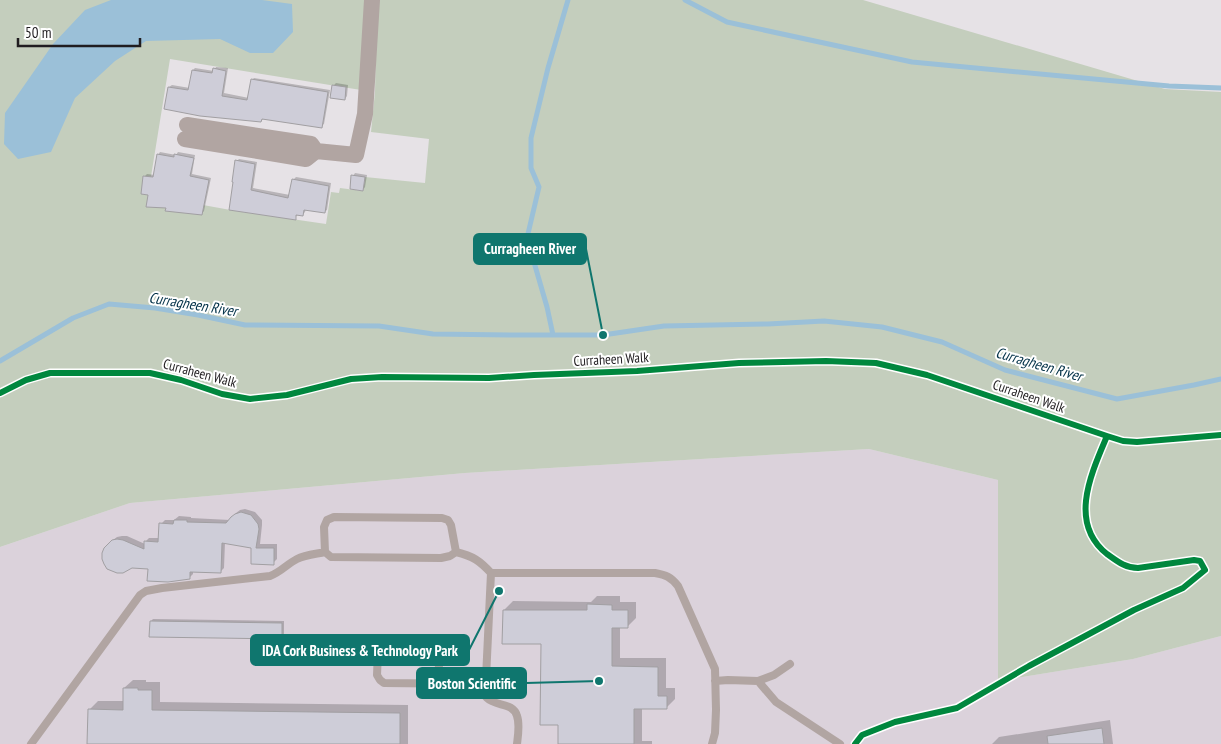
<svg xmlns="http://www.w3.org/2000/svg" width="1221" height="744" viewBox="0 0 1221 744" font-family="'PT Sans Narrow',sans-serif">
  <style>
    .built { fill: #dbd2db }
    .green { fill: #c4cebd }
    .water { fill: #9bc0d8 }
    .shadow { fill: #0003 }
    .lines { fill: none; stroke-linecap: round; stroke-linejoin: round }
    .stream { stroke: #9bc0d8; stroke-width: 5 }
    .building { fill: #cecdd8; stroke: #a19fa2 }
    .service { stroke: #b1a5a2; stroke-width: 8 }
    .minor { stroke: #b1a5a2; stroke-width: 16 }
    .cycleway-casing { stroke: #fff; stroke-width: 9 }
    .cycleway { stroke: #00873e; stroke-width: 6 }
    .labels { text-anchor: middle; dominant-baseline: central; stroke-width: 4; stroke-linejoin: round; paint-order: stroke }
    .street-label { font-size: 14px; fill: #201d20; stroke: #fff }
    .water-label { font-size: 15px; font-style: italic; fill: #013047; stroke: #fff }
    .leader { fill: none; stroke: #0f766e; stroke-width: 2 }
    .callout-dot { fill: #0f766e; stroke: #fff; stroke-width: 2 }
    .callout { fill: #0f766e; stroke: #0f766e; stroke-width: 2 }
    .callout-label { font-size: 15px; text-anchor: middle; font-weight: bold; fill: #fff }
  </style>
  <rect width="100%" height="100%" fill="#e6e2e6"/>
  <!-- built -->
  <path class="built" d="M869,449L998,480V681L1133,659L1221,636V744H0V547L130,503L465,473Z"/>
  <!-- green -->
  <path class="green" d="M0,0H366L361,90L170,59L148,195L236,211L326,224L331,192L339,193L340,188L363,191L365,177L425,183L429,139L371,132L375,92L377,0H863L1165,89L1221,92V636L1133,659L998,681V480L869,449L465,473L130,503L0,547Z"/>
  <!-- water -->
  <path class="water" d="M111,0H262L292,4L293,32L273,53H250L220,39L146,41L115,61L75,98L51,152L18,159L4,144L5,113L53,44L85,10Z"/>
  <!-- shadow -->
  <path class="shadow" d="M216,67L228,68L224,93L249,98L252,80L254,78L330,90L324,124L321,126L263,119L261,121L169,87L172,85L190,88L193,70L195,68L214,71Z
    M336,83L348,85L347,96L345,99L333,86Z
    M160,152L176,155L178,152L195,155L192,174L211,178L204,211L201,214L167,207L150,194L145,176L147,174L155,175L158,155Z
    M239,159L257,162L253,188L290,195L293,180L296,177L331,183L327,210L324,212L306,209L305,212L303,214H298L295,218L231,209L237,161Z
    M355,173L367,175L365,187L363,190L353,176Z
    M245,509L255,512L262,520V525L260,544H277V559L273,563L252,547L225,542L224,568L220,572L193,571V574L189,578L149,568L132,567L113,540L117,537L122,536H127L145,544V542L149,538H160L161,524L165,520H174L179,516L191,517V518L230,520L236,513L240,510Z
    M597,596H620V602H636V618L627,627H620V658H666V688H675V699L666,708H642V741H652V744H559V724L542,642L504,610L513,601L591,602Z
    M153,619L284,621V635L282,638L151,621Z
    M133,680H146V682H160V702L408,705V744H89V710L98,701H124V688Z
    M1110,720L1113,744H992L999,737Z"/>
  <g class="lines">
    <!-- stream -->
    <path class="stream" d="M685,0L727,22L912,62L1169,86L1221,88
      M553,335L547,307L527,238L539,187L531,168V138L548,68L568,0
      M0,361L73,318L109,304L155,308L198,315L245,325L379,326L433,334L517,335H603L664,326L768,324L824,321L882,327L942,342L1005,370L1117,399L1194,385L1221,379"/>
  </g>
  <!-- building -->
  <path class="building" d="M213,68L226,71L222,96L247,100L251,79L328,92L322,128L262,119L261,122L200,116L164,109L168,87L188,90L192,70L212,73Z
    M332,85L346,87L345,100L330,98Z
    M157,154L174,157V154L194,158L190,176L209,180L202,215L165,211L166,208L146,207L148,195L141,194L143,176L153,177Z
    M235,160L255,164L251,190L288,198L292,179L329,186L325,213L304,210L303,216L296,215V220L229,210L233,182H232Z
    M351,175L365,177L363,191L350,189Z
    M241,512L251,515L258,524L259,529L256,548H274V565L251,564V548L222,543L221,573L190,572V579L168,582L147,581L148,569L132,568L123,573H117L107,569L104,564L102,559V553L104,548L112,540L117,539L123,540L144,549V541L158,542L159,523L173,524L174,520H187V522L226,523L231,517L235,514Z
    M587,604L612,605V610H628V628H612V666L658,667V696H667V709H634V744H558V725H540L541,644H502L503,610H587Z
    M150,621L282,623V639L149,637Z
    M123,688H138V690H152V710L400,713V744H87L88,709L123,710Z
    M1102,728L1104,744H1048L1047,736Z"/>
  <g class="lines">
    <!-- service -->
    <path class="service" d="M456,552L451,525L448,520L442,518L334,517L327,520L324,527L325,552L331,557L441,558L450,556L456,552C473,556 480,561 491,573H655C666,575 671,577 678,586L715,669L716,710L715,733L712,744
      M715,681L728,680L758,681L776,702L840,744
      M758,681L774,675L790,664
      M439,684C438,671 442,652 431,644L385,643L380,647L378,652L377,675L380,680L384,683L478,684C481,688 483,694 487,698C496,707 513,702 517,716C520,724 518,736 517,744
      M478,684L484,682L486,678L491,573
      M31,744L140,595L146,591L162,588L270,576C281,572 287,564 297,559C305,555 316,554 325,552"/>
    <!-- minor -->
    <path class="minor" d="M187,125L311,144L316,151
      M185,139L306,159L316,151L356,155L365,114L372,0"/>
    <defs>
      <path id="cycleway" d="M0,393L26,380L50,373H150L181,380L222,394L250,399L287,395L351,379L382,377L489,378L534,375L637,371L739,363L826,361L876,363L927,375L1107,436L1123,441L1137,442L1221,435
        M855,744L862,735L895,722L957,708L1029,666L1134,610L1183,588L1205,570L1200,561L1194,560L1138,568C1125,568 1117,561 1107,554C1068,523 1091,474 1107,436"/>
    </defs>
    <!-- cycleway casing -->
    <use href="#cycleway" class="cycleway-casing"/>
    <!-- cycleway -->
    <use href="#cycleway" class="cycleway"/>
  </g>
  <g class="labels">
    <!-- street labels -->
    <g class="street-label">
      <text transform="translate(611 359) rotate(-3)">Curraheen Walk</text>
      <text transform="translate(200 373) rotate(15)">Curraheen Walk</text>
      <text transform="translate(1029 396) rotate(19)">Curraheen Walk</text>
    </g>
    <!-- water labels -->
    <g class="water-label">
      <text transform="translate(193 304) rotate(9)">Curragheen River</text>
      <text transform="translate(1039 364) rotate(16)">Curragheen River</text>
    </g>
  </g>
  <!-- callouts -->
  <path class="leader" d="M603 335L586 249M499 591L469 650M599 681L526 683"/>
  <g class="callout-dot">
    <circle cx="603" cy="335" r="5"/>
    <circle cx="499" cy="591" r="5"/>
    <circle cx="599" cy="681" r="5"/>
  </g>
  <g class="callout">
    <rect x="474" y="234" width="112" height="30" rx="5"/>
    <rect x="251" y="635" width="218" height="30" rx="5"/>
    <rect x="417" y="668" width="109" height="30" rx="5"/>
  </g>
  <g class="callout-label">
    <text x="530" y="254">Curragheen River</text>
    <text x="360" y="656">IDA Cork Business &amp; Technology Park</text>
    <text x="472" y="689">Boston Scientific</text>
  </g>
  <!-- scale -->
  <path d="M18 38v8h122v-8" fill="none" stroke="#201d20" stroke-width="2.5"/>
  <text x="25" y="38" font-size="15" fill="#201d20" stroke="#ffffff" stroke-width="4" paint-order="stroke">50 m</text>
</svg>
